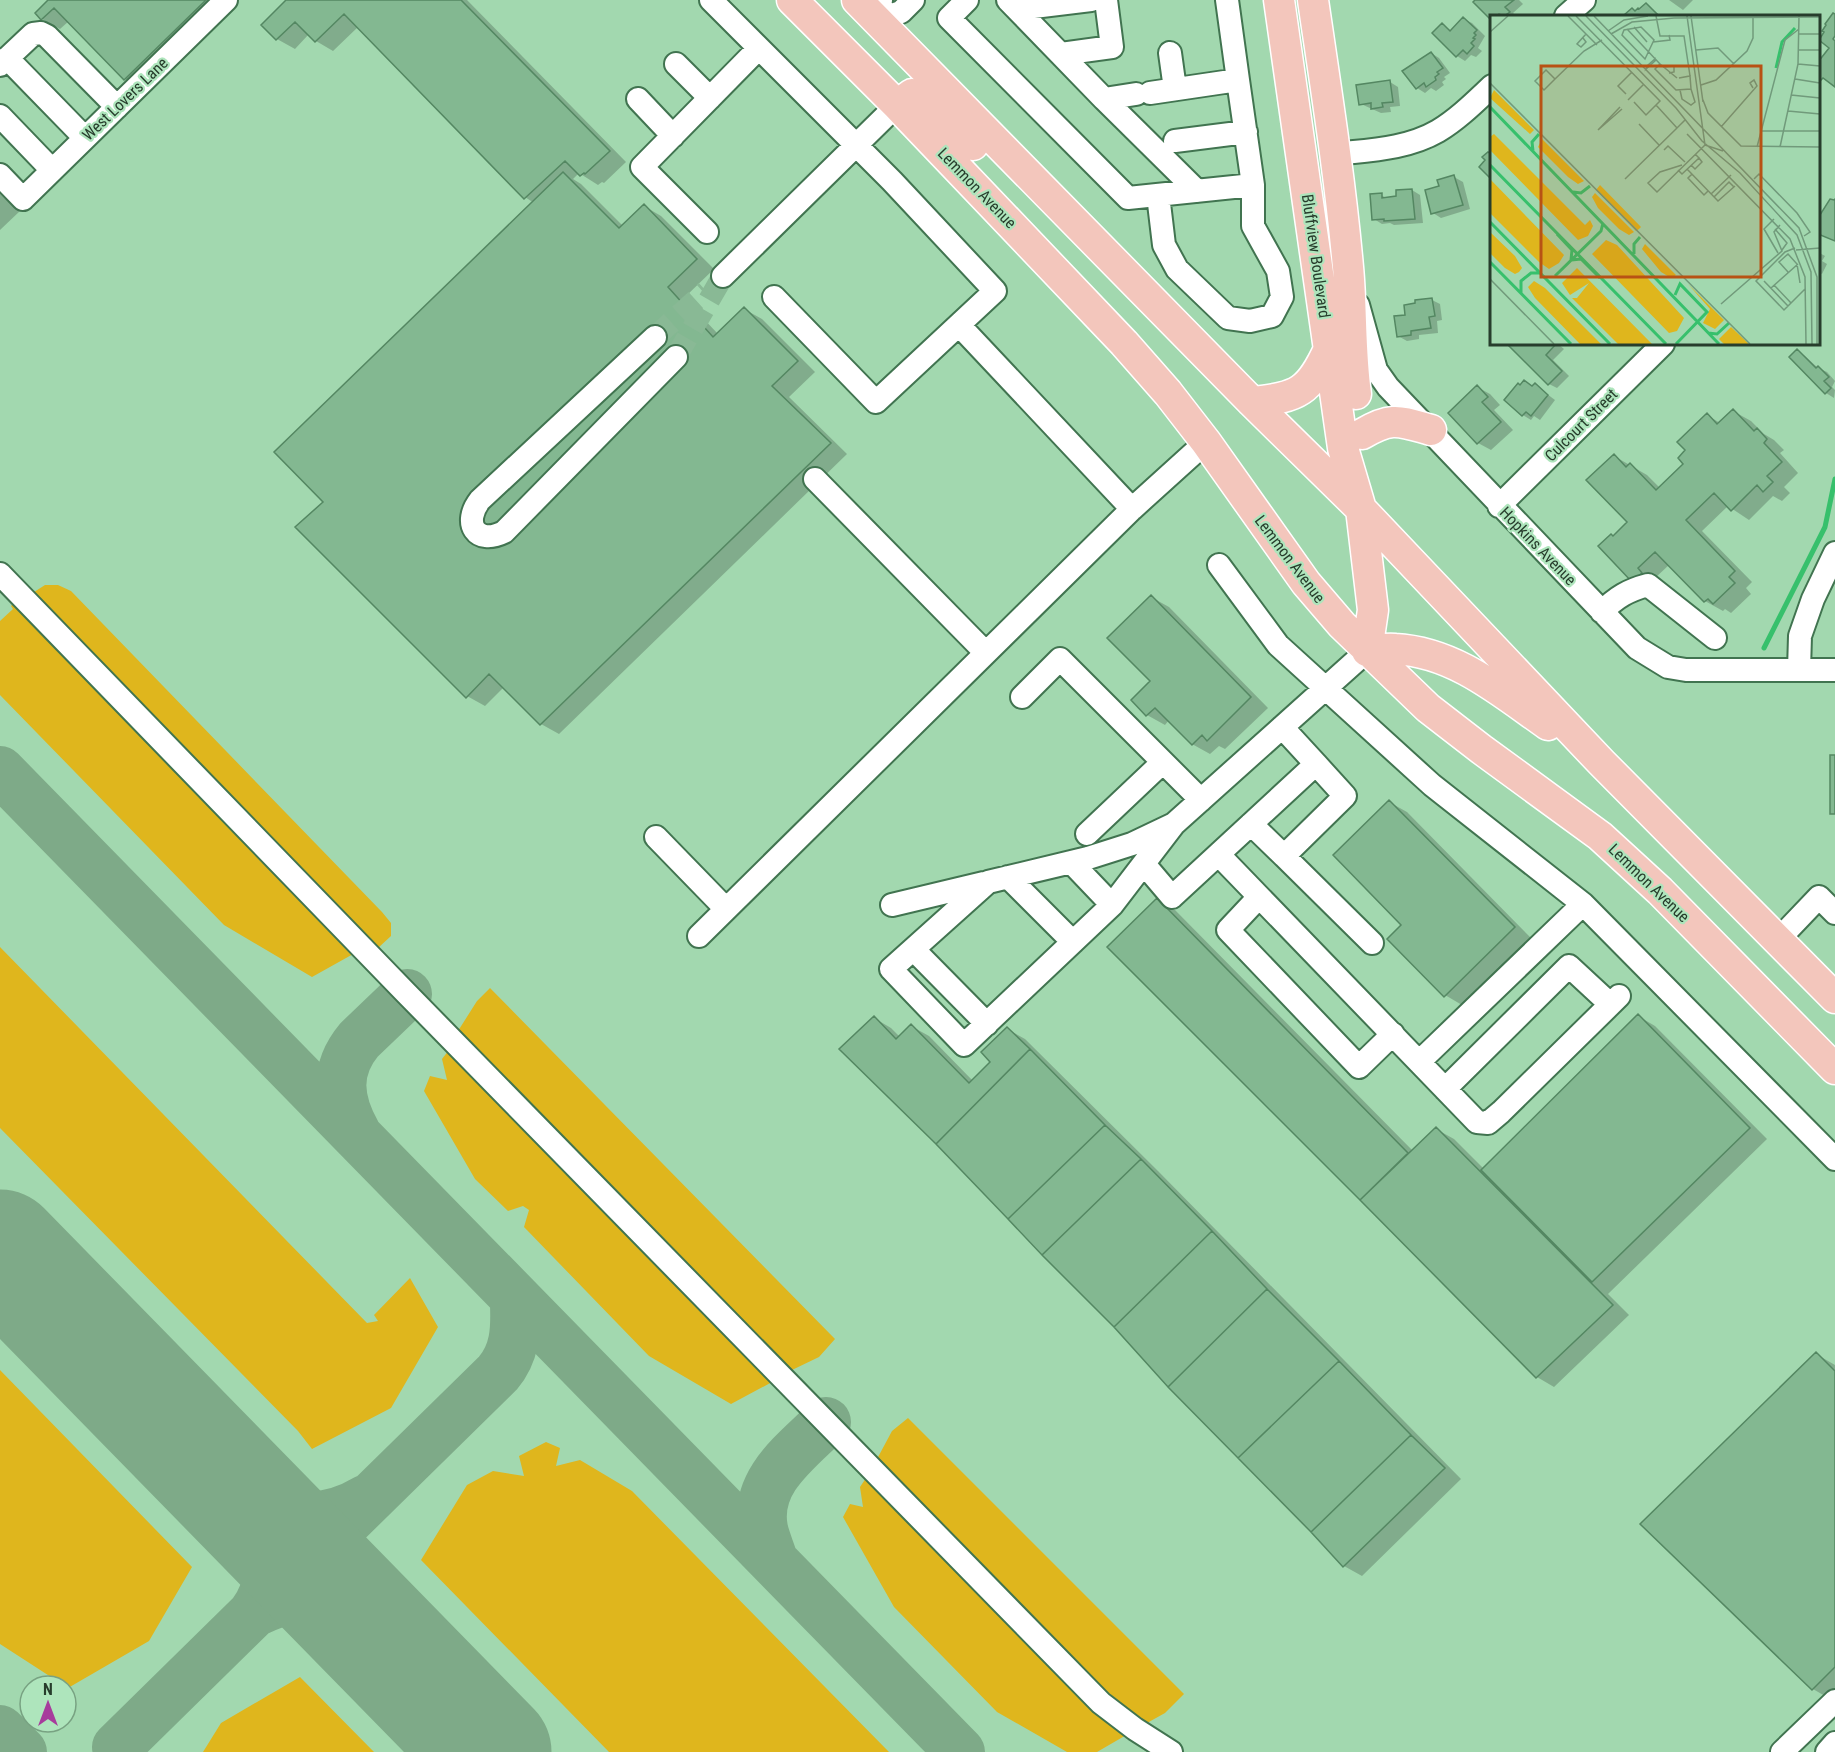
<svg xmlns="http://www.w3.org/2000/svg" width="1835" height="1752" viewBox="0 0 1835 1752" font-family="'Roboto Condensed',sans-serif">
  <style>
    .green { fill: #dfb61d }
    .shadow { fill: #0003 }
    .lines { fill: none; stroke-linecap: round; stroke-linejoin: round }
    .stream { stroke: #37c06c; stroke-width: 5 }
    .taxiway { stroke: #7eaa88; stroke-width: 50 }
    .runway { stroke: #7eaa88; stroke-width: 123 }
    .building { fill: #83b891; stroke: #548762; stroke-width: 1.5 }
    .minor-tunnel { stroke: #89b995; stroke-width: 22; stroke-dasharray: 22 11; stroke-linecap: butt }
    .minor-casing { stroke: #417450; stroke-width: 26 }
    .major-casing { stroke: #fff; stroke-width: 33 }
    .minor { stroke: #fff; stroke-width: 22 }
    .major { stroke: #f3c6bc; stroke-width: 30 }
    .labels { text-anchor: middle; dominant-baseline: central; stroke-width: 4.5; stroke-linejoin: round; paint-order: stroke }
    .street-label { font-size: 16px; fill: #273d2c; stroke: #aee5bc }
    .inset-river { fill: none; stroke: #37c06c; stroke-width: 3 }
    .inset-road { fill: none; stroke: #719a7b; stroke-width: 1.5 }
    .view { fill: #b85214; fill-opacity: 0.15; stroke: #b85214; stroke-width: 3 }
    .inset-edge { fill: none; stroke: #273d2c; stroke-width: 3 }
  </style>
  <rect width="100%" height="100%" fill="#a2d8af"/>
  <!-- green -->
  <path class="green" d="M45,585H58L71,591L382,912L391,923V936L378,948L31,594Z
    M13,604L355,953L312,977L224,925L0,695V621L13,609L11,606Z
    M0,947L367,1323L378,1321L374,1315L410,1278L438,1327L391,1408L312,1449L298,1431L0,1128Z
    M490,988L835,1339L819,1357L792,1370L458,1031L477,1001Z
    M449,1050L774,1381L731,1404L649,1356L524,1227L529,1210L523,1206L508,1211L475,1179L424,1091L430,1076L447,1080L442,1059Z
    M0,1370L192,1567L149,1641L68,1688L0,1644Z
    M908,1418L1184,1694L1165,1713L1147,1723L1101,1687L877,1459L892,1431Z
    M546,1442L560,1448L556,1466L580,1460L632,1491L889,1752H609L421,1560L467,1485L493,1471L524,1476L519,1456Z
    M866,1478L1128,1734L1097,1752H1067L997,1712L894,1607L843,1517L850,1504L863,1507L860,1487Z
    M300,1677L374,1752H203L221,1723Z"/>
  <!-- shadow -->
  <path class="shadow" d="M51,0H234L143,89L125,79L69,21L60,29L42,19L37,13Z
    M288,0H467L626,162L604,183L602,182L598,185L579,173L573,179L581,184L623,226L644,206L661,216L714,269L684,298L718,334L744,309L762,319L815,372L789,397L847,454L559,734L541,724L504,687L485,706L467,696L325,502L534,203L525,197L358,27L333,51L316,41L309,34L295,49L277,39L263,25Z
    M1478,0H1519L1523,4L1513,13L1516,16H1492Z
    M1669,0H1693L1683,10Z
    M1646,5L1661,16L1626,15L1632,10L1640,11Z
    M1463,19L1472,23L1485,36L1478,48L1482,51L1476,57L1471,55L1465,61L1457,56L1442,25L1452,31Z
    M1431,53L1439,58L1450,73L1444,77L1446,79L1442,82L1444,85L1436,91L1431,88L1425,93L1417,88Z
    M1390,82L1398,87L1400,106L1390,107L1391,112L1381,113L1361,104Z
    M1454,177L1463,182L1470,209L1441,218L1433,213L1441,187Z
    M0,179L22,206L20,211L0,230Z
    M1412,190L1420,195L1423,223L1394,225L1390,223L1382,224L1374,219L1381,195L1388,199L1398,198Z
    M1818,252L1825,256L1822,261L1827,264L1822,274L1818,272Z
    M1432,300L1440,304L1442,320L1437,321L1438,333L1419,335V339L1407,341L1398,336L1407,316Z
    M1509,344H1558L1564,349L1553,360L1569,376L1557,388L1549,384Z
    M1797,351L1805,356L1818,368L1827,372L1835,381L1832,387L1835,390L1834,398L1826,393Z
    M1535,385L1555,400L1540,420L1534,416L1531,420L1523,415Z
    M1477,387L1490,394L1500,405L1494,410L1513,430L1491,450L1478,443Z
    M1733,411L1751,421L1764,434L1774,440L1784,450L1780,453L1798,473L1784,487L1790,493L1782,501L1773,496L1749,520L1728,506L1702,531L1752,582L1746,588L1751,594L1731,613L1725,609L1723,611L1705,601L1670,564L1654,579L1633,581L1614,537L1629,522L1614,456L1647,475L1660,488L1686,464L1687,450L1707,415L1720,423Z
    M1151,597L1169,607L1268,708L1225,749L1219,746L1210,754L1192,744L1169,720L1165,725L1147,715L1152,681Z
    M1389,802L1407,812L1531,938L1462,1005L1445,995L1404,925Z
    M1157,900L1175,910L1413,1151L1436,1129L1454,1139L1484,1169L1638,1016L1655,1026L1767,1139L1608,1294L1629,1315L1554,1387L1537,1377L1109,947Z
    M874,1018L891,1028L900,1037L911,1026L929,1036L973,1081L992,1062L1007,1029L1025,1039L1158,1171L1461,1479L1362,1576L1344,1566Z
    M1816,1354L1835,1365V1694L1830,1699L1813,1689Z"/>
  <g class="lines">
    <!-- stream -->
    <path class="stream" d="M1764,648L1825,527L1835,479"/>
    <!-- taxiway -->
    <path class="taxiway" d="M0,771L960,1752
      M356,1133C338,1101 334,1070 359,1040L407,994
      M138,1398C166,1427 194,1455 222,1484C236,1498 253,1512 262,1529C275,1555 270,1591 253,1613C277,1601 307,1590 333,1602C351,1610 374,1637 388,1652C420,1685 452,1719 484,1752
      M235,1484C272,1523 322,1526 367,1499
      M773,1560C770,1550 765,1539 763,1529C754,1481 796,1452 826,1422
      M0,1730L22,1752
      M117,1747L498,1373C515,1353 516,1330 515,1305"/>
    <!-- runway -->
    <path class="runway" d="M0,1251L490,1752"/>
  </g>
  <!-- building -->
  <path class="building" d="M48,0H206L124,80L54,8L41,20L35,13Z
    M286,0H461L610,151L585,174L584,173L580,176L565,161L524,199L344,14L315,42L295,22L276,40L261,25Z
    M1475,0H1514L1505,7L1510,12L1504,16L1499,14L1496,16H1492V21L1473,2Z
    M1646,3L1659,16L1624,15L1632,8L1635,11L1638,8L1639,9Z
    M1833,13L1835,14V36L1833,39L1835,41V87L1823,78L1821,80L1818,78V62L1829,48L1819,40L1824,32L1822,31L1826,25L1825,24Z
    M1463,17L1477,30L1474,33L1476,35L1473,38L1475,39L1471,43L1474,46L1467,54L1463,50L1456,57L1432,33L1442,23L1450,31Z
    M1431,52L1443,68L1437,72L1439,74L1435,77L1436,80L1426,87L1424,83L1416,89L1402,71Z
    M1390,80L1393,102L1382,103L1383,107L1371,109V103L1359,105L1356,85Z
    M1488,152L1492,154V180L1479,167L1485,160L1482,157Z
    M563,172L619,228L644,204L697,259L668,287L713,337L744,307L798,361L772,386L831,443L540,725L489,674L466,698L295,527L323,502L274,452Z
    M1454,175L1463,205L1431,214L1425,190L1439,186L1437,180Z
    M1412,189L1415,219L1384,221V219L1372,220L1370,194L1382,193V198L1396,196V190Z
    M1830,199L1834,200L1835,199V241L1818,234V218Z
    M1432,298L1435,316L1429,317L1431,328L1411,331V335L1397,337L1394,316L1405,315L1404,305L1415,303V300Z
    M1507,344H1556L1546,355L1562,371L1548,385Z
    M1797,349L1816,368L1818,366L1829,377L1824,381L1831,388L1825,394L1789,357Z
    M1524,380L1532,386L1535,383L1548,395L1531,416L1526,412L1522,416L1504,400L1518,383L1520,385Z
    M1477,385L1488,397L1482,402L1501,422L1477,444L1448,413Z
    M1733,409L1754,431L1757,428L1767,439L1764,443L1782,462L1767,476L1773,482L1763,492L1757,485L1731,511L1714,493L1686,520L1735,571L1729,577L1735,583L1713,604L1708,599L1704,602L1655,552L1638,568L1642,573L1632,582L1598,546L1611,534L1613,536L1627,522L1586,480L1614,454L1626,467L1630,463L1656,490L1683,464L1678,458L1685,450L1677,442L1707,413L1717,424Z
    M1151,595L1251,697L1207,741L1202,735L1192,745L1155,708L1146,716L1131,700L1150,681L1107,638Z
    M1830,755H1835V814H1830Z
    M1389,800L1515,927L1444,997L1387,939L1401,925L1333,855Z
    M1157,898L1408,1153L1360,1200L1107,947Z
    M1638,1014L1750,1128L1592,1282L1481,1170Z
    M874,1016L896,1039L911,1024L969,1083L990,1062L981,1052L1007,1027L1030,1049L936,1144L839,1049Z
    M1030,1049L1105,1125L1008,1219L936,1144Z
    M1105,1125L1141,1159L1042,1255L1008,1219Z
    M1436,1127L1613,1305L1536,1378L1360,1200Z
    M1141,1159L1212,1231L1114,1327L1042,1255Z
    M1212,1231L1267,1289L1168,1387L1114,1327Z
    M1267,1289L1339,1361L1238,1458L1168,1387Z
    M1816,1352L1835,1371V1667L1812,1690L1640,1524Z
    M1339,1361L1411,1435L1311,1532L1238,1458Z
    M1411,1435L1445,1468L1343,1567L1311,1532Z"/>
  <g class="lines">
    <!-- minor-tunnel -->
    <path class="minor-tunnel" d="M655,337L706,291
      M676,357L723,276"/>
    <defs>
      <path id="minor" d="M711,0L892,181L995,291L876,402L774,297
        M881,0L877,20L901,12L913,0
        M967,0L949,18L1128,198L1253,185L1238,80L1150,93
        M1008,0L1104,99L1136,94
        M1227,0L1238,80
        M1017,9L1091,0
        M1566,16L1584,0
        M1170,53L1175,89
        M1061,54L1112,47L1106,0
        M7,58L85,138
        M676,64L710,98
        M0,65L33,34L41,33L47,36L117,107
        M638,99L673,136
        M1104,99L1197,191
        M0,116L52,170
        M1175,141L1246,132
        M1335,154C1370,150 1407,149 1438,131C1458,119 1475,102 1492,86
        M0,175L23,199L226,0
        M1158,195L1164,245L1177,269L1228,318L1250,321L1272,316L1282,297L1278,271L1253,226V185
        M707,232L642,167L759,48
        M723,276L897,105
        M1358,305L1376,370L1388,387L1637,648L1668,667L1686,670H1835
        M959,325L1132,509L1206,442
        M655,337L480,500C462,523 476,546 504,532L676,357
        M815,479L986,653
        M1499,506L1663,344
        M1219,565L1278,645L1432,785L1583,904L1835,1159
        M0,574L407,994L1101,1703L1135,1729L1171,1752
        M1602,612C1616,597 1629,590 1648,585L1715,638
        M1799,670L1800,636L1813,599L1835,553
        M1022,697L1060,659L1201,800
        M1174,824L1132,844L1088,858L988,882L891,969L964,1045L1112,905L1174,824L1367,651
        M1251,824L1284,856L1345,796L1316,764
        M1087,834L1163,762
        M656,837L726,909
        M1219,855L1477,1122L1488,1123L1501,1112L1619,996
        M1284,856L1372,943
        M1071,862L1112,905
        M1144,864L1172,897L1316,764L1282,727
        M1008,877L1073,942
        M1259,897L1228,930L1359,1067L1393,1034
        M892,905L984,883
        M699,936L1132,509
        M1779,939L1819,897L1835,913
        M914,950L987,1024
        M1419,1062L1583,904
        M1445,1089L1569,966L1610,1004
        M1782,1752L1835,1701
        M1827,1752L1835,1743"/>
      <path id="major" d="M792,0L897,105L1124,343L1168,393L1206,442L1306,583L1342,625L1428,708L1481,749L1600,836L1660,891L1835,1069
        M857,0L1252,402L1361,509L1602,763L1835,998
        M1279,0L1343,448L1361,509L1373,610L1367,651
        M1313,0C1326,89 1340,177 1348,267C1352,309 1350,351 1356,394
        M897,105L912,94L923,98L973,145
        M1252,402C1299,397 1309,392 1329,349
        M1362,434C1392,416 1399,421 1431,430
        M1367,651C1377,650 1386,648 1395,649C1455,652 1501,692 1548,725"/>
    </defs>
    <!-- minor casing -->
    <use href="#minor" class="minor-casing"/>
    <!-- major casing -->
    <use href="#major" class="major-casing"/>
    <!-- minor -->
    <use href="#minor" class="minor"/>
    <!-- major -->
    <use href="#major" class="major"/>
  </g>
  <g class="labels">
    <!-- street labels -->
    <g class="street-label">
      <text transform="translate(125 99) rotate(-44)">West Lovers Lane</text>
      <text transform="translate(977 188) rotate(46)">Lemmon Avenue</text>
      <text transform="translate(1316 256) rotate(82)">Bluffview Boulevard</text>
      <text transform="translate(1581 425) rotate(-45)">Culcourt Street</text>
      <text transform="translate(1538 546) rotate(46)">Hopkins Avenue</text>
      <text transform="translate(1290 559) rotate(53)">Lemmon Avenue</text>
      <text transform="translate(1649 883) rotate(44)">Lemmon Avenue</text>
    </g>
  </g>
  <!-- overview -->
  <g transform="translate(1490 15)">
    <rect width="330" height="330" fill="#a2d8af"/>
    <path d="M4,75L44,115L40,119L0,83ZM4,119L95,210L100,205L103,211L98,221L88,225L0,135V122ZM52,124L94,166L88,169L78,162L48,132ZM0,164L74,240L69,248L59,254L49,247L0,198ZM110,170L151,212L149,214L146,216L106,175ZM105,178L144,217L139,220L129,214L108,193L102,182ZM0,217L25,241L32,253L29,257L25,259L15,253L0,238ZM116,225L127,230L194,303L187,316L179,318L102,239ZM155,229L186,260L181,263L171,257L152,234ZM87,253L162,329H128L82,283H87L99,268L80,280L72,268ZM44,266L55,273L111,329H90L45,283L38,272ZM198,269L234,305L225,314L213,308L220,294ZM241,312L259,329H234L229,324Z" fill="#dfb61d"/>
    <path class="inset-river" d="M286,53L292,27L305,13M0,92L229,329M43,136L42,127L49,119M0,150L176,329M83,177L91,178L100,171M0,207L120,329M67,219L82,235L81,245L91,244L110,263M144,239V229L150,222M0,247L81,329M65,261L111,216L113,208M31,278V266L41,258H50M185,280L190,269L217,297L186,329M218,318L227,319L239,308"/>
    <path class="inset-road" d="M78,1L107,30M86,1L170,86L156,100L144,87M96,1L186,93L212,126L250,158L307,220L321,257L322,329M104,1L309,213L327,262V329M166,1L170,21H194L200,61M197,1L215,130M201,1L213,87M144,12L157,27M151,12L164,25L155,44L132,20L134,15ZM137,14L170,49L165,54L186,75L201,74L200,61L189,63M118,16L134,5L158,1M0,17L18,1M121,19L142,7L184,3L330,2M309,19H330M93,23L96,27L91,32L87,29L96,19M163,27L180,25L179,20M206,35L228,33L244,49M309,35H330M165,44V46L156,54L157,51ZM170,49L187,63M308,49L330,51M173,52L184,51V57L179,58M65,64L56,55L45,66L54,75L65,64L94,36L112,25M305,64L330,68M0,68L260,329M211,70L226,65L257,36L263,23V2M190,75L192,84L201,90L205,87L201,74M136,79L128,71L142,57M301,80L330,83M138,85L154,69M213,85L218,98L251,131L330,132M166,90L187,113L195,105M130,92L108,115L132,94M298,96L330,99M149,109L169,130M231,112L267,71L264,65L260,68L263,73M272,116H330M197,119L300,224L315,262L316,329M215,130L233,136M267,132L295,25L309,14M290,132L308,49L309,1M174,135L178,131L195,147M192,150L170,157L158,168L167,177L215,130M201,150L205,154L212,147L209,143M197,154L228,186L245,171M188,155L192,159L209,143L205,139M202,159L198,163L214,180L218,176M135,164L187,113M264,164L269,159L307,198L320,217L314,221M221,179L241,160M224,182L239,167L244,172M284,204L274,214L288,238M285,214L297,228L292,235M306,235L330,233M298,257L289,247L298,239L307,249L310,268M0,264L64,329M274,266L298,291M284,270L301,288L294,295L266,266L295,237L305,233M281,273L308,249M301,288L315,274M231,289L292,236L284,217L290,210"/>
    <path class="view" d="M51,51H271V262H51Z"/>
    <rect width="330" height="330" class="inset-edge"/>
  </g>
  <!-- north arrow -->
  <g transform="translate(48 1704)"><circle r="28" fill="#aee5bc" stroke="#78a282" stroke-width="1.5"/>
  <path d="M0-4.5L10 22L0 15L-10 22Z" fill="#a73c9c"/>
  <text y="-9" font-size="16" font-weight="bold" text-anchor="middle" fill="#273d2c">N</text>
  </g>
</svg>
